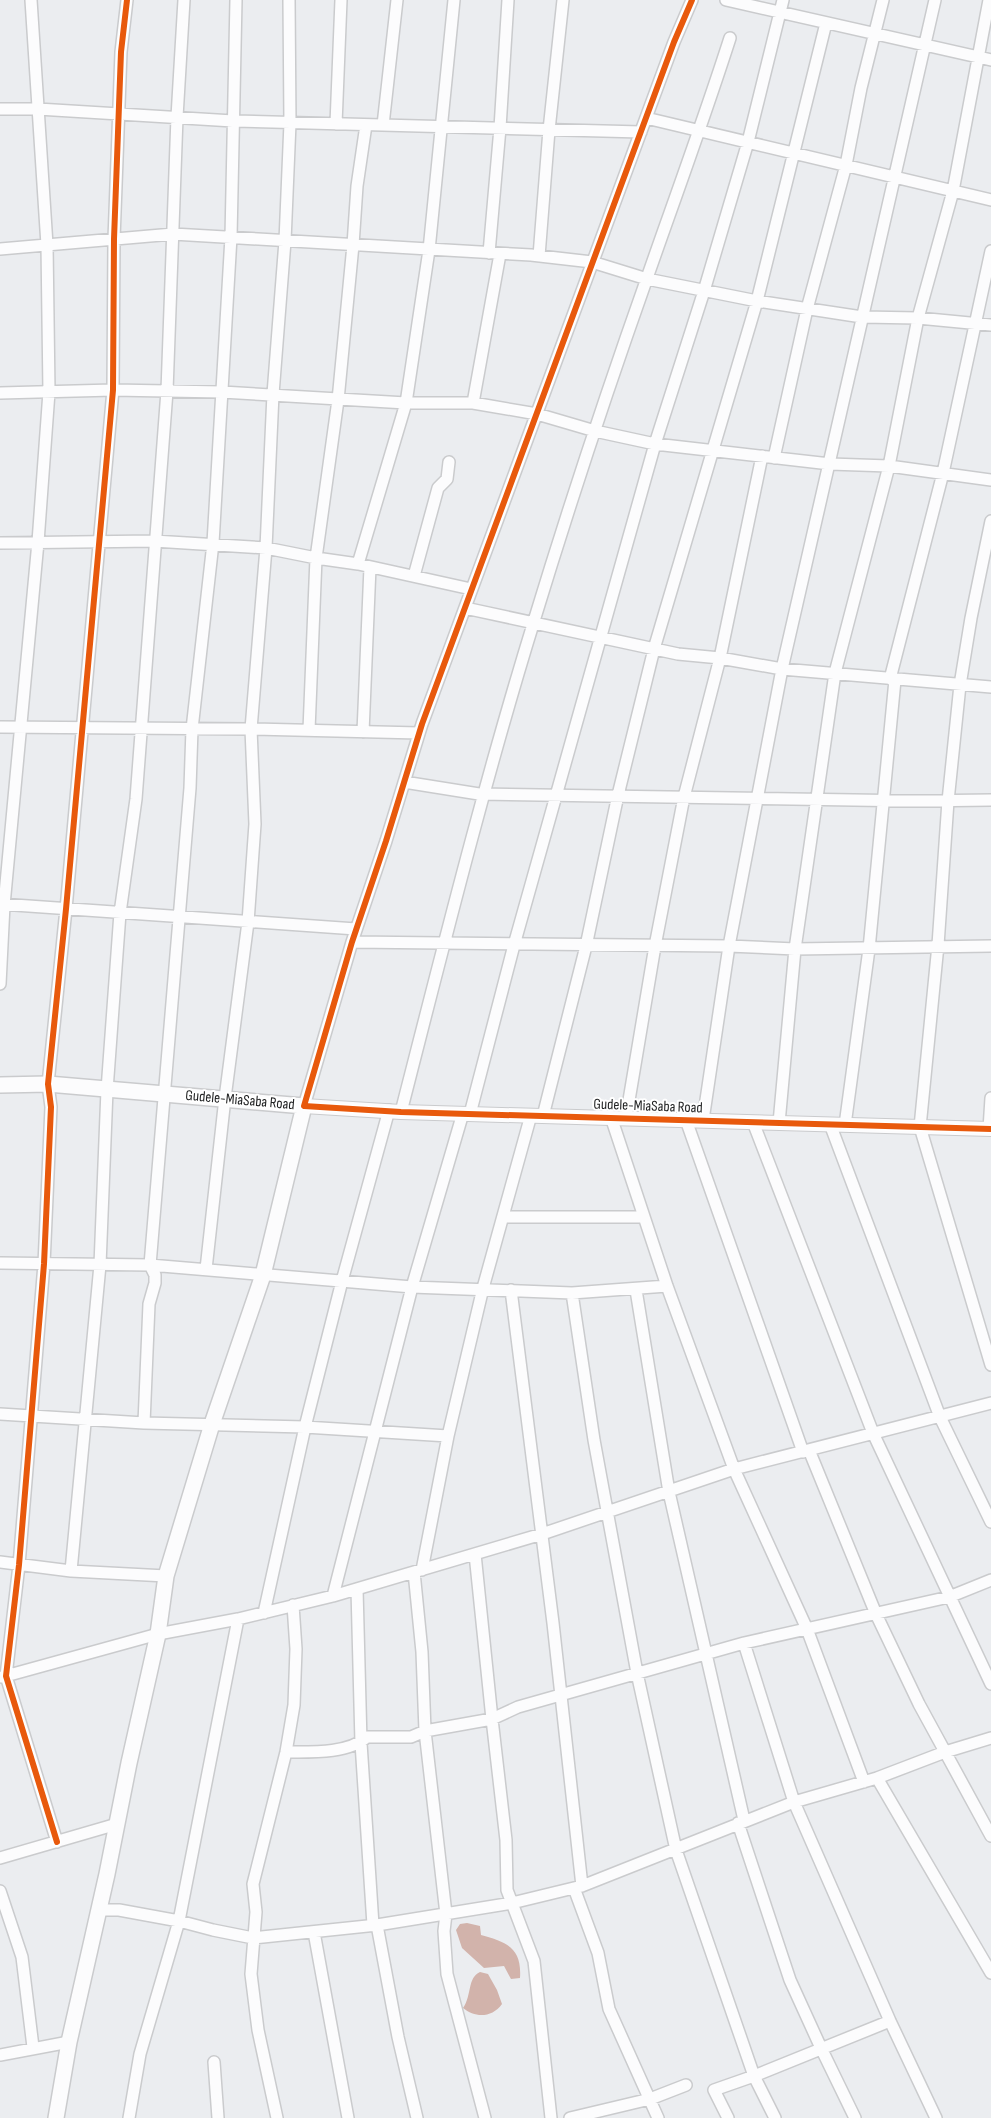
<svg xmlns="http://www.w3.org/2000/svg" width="991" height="2118" viewBox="0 0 991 2118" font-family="'Sofia Sans Condensed',sans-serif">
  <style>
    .water { fill: #d2b3ab }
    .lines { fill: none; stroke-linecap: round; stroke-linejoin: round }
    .minor-casing { stroke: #cacbcd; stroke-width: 14 }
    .tertiary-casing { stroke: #cacbcd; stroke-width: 16 }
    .secondary-casing { stroke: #cacbcd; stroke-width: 18 }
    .minor { stroke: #fcfcfd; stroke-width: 11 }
    .tertiary { stroke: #fcfcfd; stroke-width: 14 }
    .secondary { stroke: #fcfcfd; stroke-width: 15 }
    .cycleway-casing { stroke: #fff; stroke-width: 9 }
    .cycleway { stroke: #e8590c; stroke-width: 6 }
    .labels { text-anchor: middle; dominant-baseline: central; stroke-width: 4; stroke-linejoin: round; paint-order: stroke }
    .street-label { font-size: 15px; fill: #202122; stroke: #fff }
  </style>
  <rect width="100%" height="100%" fill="#ebedf0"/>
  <!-- water -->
  <path class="water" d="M467,1923L480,1926L481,1935C507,1942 522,1948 520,1978L511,1979L504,1966L484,1968L462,1948L456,1930L460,1924Z
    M480,1972L488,1974L497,1990L502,2004C492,2018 475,2018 463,2008C472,1995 467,1978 480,1972Z"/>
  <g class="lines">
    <defs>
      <path id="minor" d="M726,0L991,60
        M0,109H38L233,121L641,132
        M646,118L991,200
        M336,124L341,0
        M383,125L397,0
        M0,249L173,234L531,255L592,262L647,279L757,301L862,317L918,318L991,325
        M489,253L500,128L508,0
        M539,256L549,130L563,0
        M0,393L113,390L222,392L406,403H473L537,414L595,431L655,444L830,464L889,466L918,318L953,191L989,0
        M473,403L500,254
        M774,458L807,309L846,165L861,88L883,0
        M991,521L971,618L960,685L948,801L938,945L920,1127L991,1365
        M0,543L154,541L266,548L316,558L358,564L471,589
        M358,564L406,403L429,250L454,0
        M414,576L438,488L447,479L449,462
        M465,608L678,654L720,658L782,669L991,687
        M890,679L943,473L991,251
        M0,727L251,729L419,733
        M309,730L316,558L338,400L353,245L357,186L366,125
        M363,732L370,567
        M404,782L479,794L915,801L991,800
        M0,904L356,929
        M352,942L729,946L795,949L991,946
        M0,984L4,905L38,542L49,392L47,245L31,0
        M304,1106L352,942L386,841L422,724L674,42L692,0
        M401,1112C443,948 484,783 534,621C569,506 607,391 647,278C675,198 704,119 730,38
        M470,1114L514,945L655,444L704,291L748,142L783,0
        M543,1116L586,946L618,795L654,649L757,301L826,23
        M611,1117L667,1286L734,1469L807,1629L864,1782
        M626,1118L655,946L684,797L720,658L762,456
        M686,1120L803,1452
        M703,1120L729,946L782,669L935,0
        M753,1122L873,1433L991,1684
        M779,1123L795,949L835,673L889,466L991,480
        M830,1124L940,1417L991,1522
        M845,1125L869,949L895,680
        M989,1129L991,1098
        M504,1217H644
        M0,1263L150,1265L412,1287L572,1293L667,1286
        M206,1269L225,1098L248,922L255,824L251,729L266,548L273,394L285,241L290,123L289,0
        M511,1290L553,1623L582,1886
        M636,1290L669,1492L744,1820
        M572,1293L594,1440L637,1673L676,1850L754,2076L714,2090L728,2118
        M0,1414L144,1423L305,1427L448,1436
        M144,1423L149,1304L155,1283V1275L150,1265L190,788L192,729L213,543L231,237L236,0
        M809,1450L876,1614L919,1704L991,1836
        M475,1554L492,1719L506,1840L507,1890L534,1961L551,2118
        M0,1562L71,1571L166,1576
        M422,1570L448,1436L483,1288L531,1115
        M71,1571L100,1265L107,1090L120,913L136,799L167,391L177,117L184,0
        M414,1572L422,1652L425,1731L446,1914L444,1931L447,1974L485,2118
        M357,1589L361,1743L373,1925
        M333,1596L412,1287L463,1113
        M264,1613L305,1427L342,1281L389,1110
        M744,1643L794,1802L890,2021L936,2118
        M2,1677L158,1634L238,1619L333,1596L542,1534L734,1469L991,1403
        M286,1752C310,1752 348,1754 367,1737H411L425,1731L492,1719L518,1707L744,1643L949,1597L991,1580
        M877,1778L991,1973
        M738,1823L790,1980L821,2048L855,2118
        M57,1842L6,1676L19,1565L44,1264L51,1107L48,1084L66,909L113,390L114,239L121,52L127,0
        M0,1858L117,1824
        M574,1888L598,1953L609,2009L658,2118
        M0,1891L22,1957L33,2047
        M99,1910H119L179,1921L213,1930L253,1938L377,1925L512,1903L582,1886L794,1802L877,1778L945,1752L991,1738
        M377,1925L398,2037L417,2118
        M314,1932L348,2118
        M0,2055L69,2042
        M214,2062L218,2118
        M129,2118L140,2054L179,1921L238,1619
        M277,2118L258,2030L251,1974L256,1912L253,1884L286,1752L294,1705L296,1649L293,1605
        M570,2118L650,2099L686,2085
        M775,2118L754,2076L890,2021"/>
      <path id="tertiary" d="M304,1106L401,1112L991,1129"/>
      <path id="secondary" d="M0,1085L48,1084L304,1106L263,1275L212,1424L166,1576L158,1634L129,1763L107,1874L69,2042L56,2118"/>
    </defs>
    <!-- minor casing -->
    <use href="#minor" class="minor-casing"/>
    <!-- tertiary casing -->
    <use href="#tertiary" class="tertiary-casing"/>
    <!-- secondary casing -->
    <use href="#secondary" class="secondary-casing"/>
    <!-- minor -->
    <use href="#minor" class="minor"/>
    <!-- tertiary -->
    <use href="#tertiary" class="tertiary"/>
    <!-- secondary -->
    <use href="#secondary" class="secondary"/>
    <defs>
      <path id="cycleway" d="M692,0L674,42L422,724L386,841L352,942L304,1106L401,1112L991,1129
        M57,1842L6,1676L19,1565L44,1264L51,1107L48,1084L66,909L113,390L114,239L121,52L127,0"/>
    </defs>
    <!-- cycleway casing -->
    <use href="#cycleway" class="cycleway-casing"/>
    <!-- cycleway -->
    <use href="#cycleway" class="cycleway"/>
  </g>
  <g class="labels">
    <!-- street labels -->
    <g class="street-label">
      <text transform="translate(240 1100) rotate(5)">Gudele-MiaSaba Road</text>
      <text transform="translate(648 1106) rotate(2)">Gudele-MiaSaba Road</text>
    </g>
  </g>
</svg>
